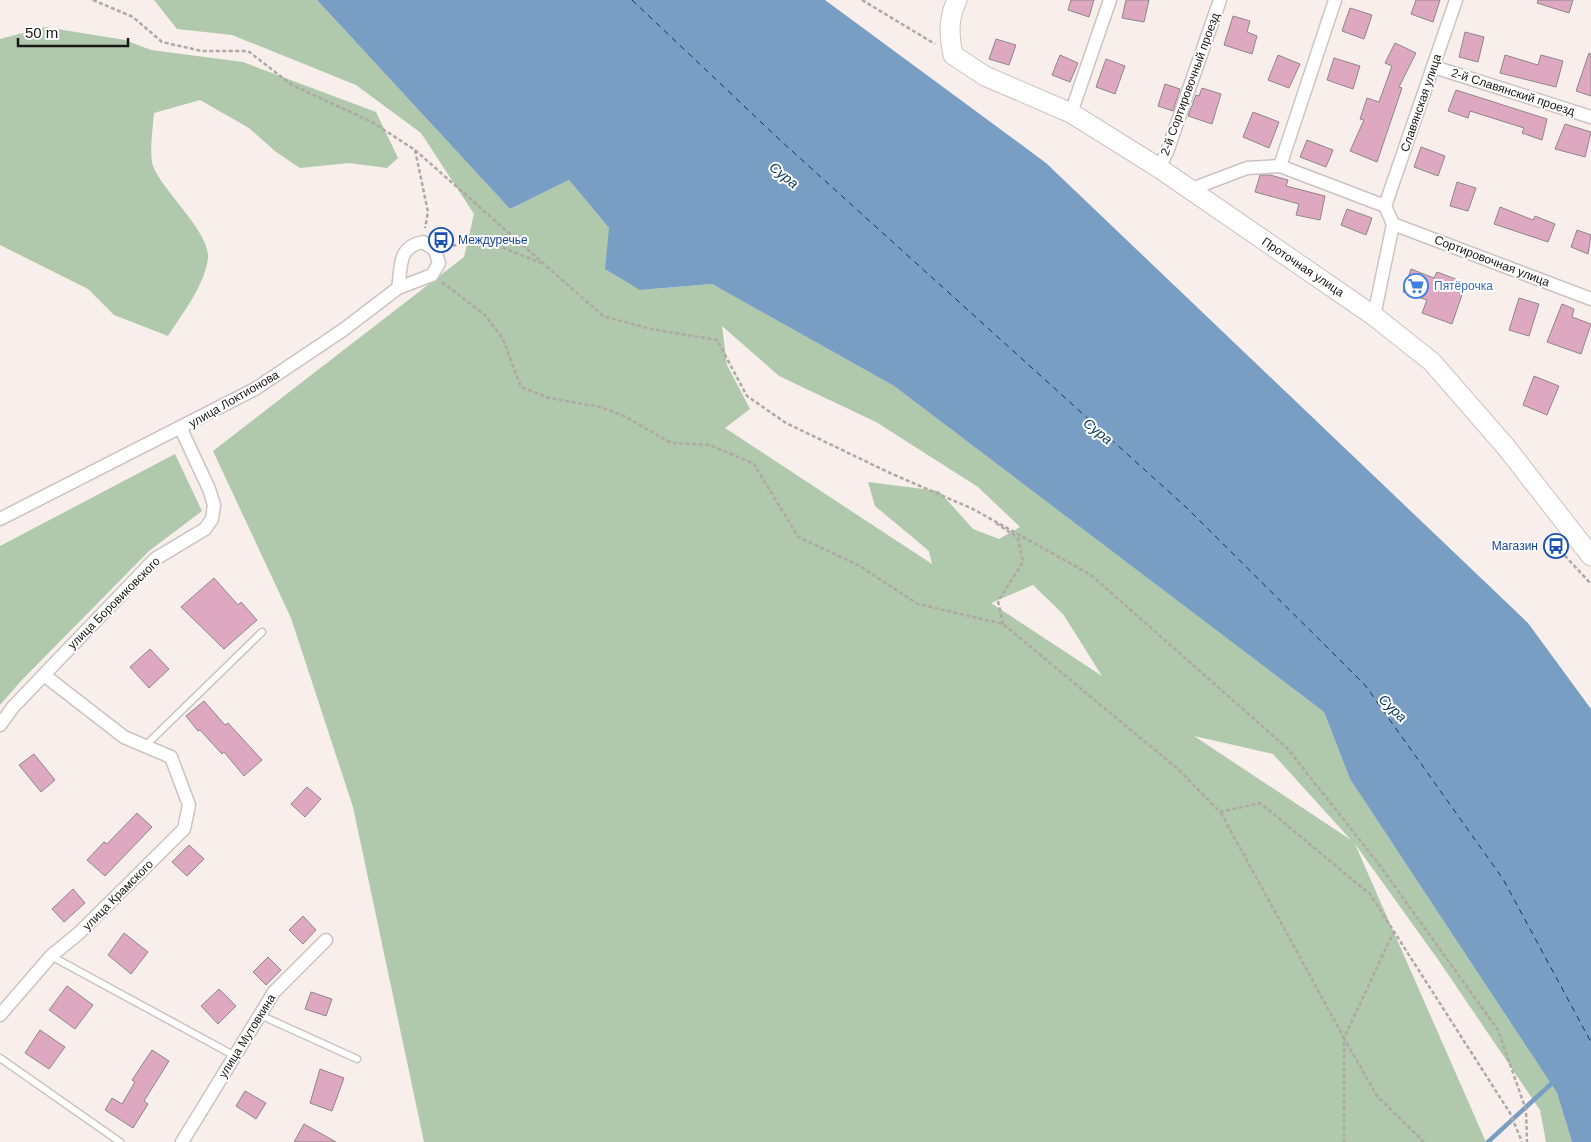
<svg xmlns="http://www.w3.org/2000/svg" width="1591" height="1142" viewBox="0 0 1591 1142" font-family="Helvetica,sans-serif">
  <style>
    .green { fill: #b0c8ac; fill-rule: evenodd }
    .water { fill: #789fc3 }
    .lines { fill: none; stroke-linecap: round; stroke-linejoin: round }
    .stream { stroke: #789fc3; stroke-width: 4.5 }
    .ferry { stroke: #0a385b; stroke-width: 1; stroke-dasharray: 6 5; stroke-linecap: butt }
    .building { fill: #dea9c0; stroke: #8e868a }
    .lane-casing { stroke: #ccc3c0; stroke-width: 9 }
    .street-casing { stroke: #ccc3c0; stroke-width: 15 }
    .secondary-casing { stroke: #ccc3c0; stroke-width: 21 }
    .path { stroke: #afa8a5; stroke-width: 2.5; stroke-dasharray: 4 2.5; stroke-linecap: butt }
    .lane { stroke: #fff; stroke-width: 6 }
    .street { stroke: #fff; stroke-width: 12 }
    .secondary { stroke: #fff; stroke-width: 19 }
    .labels { text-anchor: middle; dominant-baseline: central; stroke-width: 4; stroke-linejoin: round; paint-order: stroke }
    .street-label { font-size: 12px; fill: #1a1716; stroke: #fff }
    .transit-label { font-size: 12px; fill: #164399; stroke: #fff; text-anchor: start }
    .shop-label { font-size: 12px; fill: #366cbe; stroke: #fff; text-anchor: start }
    .water-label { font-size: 14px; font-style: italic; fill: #0a385b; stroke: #fff }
  </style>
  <rect width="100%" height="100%" fill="#f8efec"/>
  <!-- green -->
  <path class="green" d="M154,0H317L510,209L569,180L609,228L641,290L712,284L894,386L1324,712L1350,779L1557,1093L1572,1142H1546L1540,1110L1439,961L1355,844L1486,1142H424L353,807L291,618L213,451L464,257L474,214L421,133L356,85L232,35L177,29ZM722,326L779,376L876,422L978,487L1020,527L999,539L973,529L939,491L868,482L875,506L929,551L932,564L725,428L750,409L727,365ZM1033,585L1063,614L1102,676L991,603ZM1194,736L1273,754L1351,840Z
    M45,27L125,40L151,50L243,62L376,112L398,158L387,168L349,163L300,168L276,152L249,128L200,100L154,113C153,125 149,156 153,166C163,192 210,232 208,258C205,285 182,314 168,336L114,315L88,289L0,245V39Z
    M175,454L202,511L149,551L21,681L0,705V546Z"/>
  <!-- water -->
  <path class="water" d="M317,0H825L1046,163L1528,623L1591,709V1142H1572L1557,1093L1350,779L1324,712L894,386L712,284L640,290L605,269L609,228L569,180L510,209Z"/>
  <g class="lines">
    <!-- stream -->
    <path class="stream" d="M1488,1142L1551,1084"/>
    <!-- ferry -->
    <path class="ferry" d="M632,0L781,141L1188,509L1365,685L1503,879L1591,1042"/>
  </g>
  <!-- building -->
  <path class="building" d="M1071,0H1094L1089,17L1068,10Z
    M1126,0H1149L1144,22L1122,18Z
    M1416,0H1440L1433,22L1411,14Z
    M1538,0H1573L1569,13L1537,3Z
    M1350,8L1372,15L1364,39L1342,31Z
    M1233,16L1250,21L1247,32L1257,36L1252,54L1224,45Z
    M1465,32L1484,37L1478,62L1459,57Z
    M996,39L1016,45L1009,65L989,59Z
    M1395,43L1416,53L1399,87L1402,88L1377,162L1350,151L1364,120L1360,119L1367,98L1379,102L1392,66L1385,63Z
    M1589,53L1591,54V96L1576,91Z
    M1060,55L1078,63L1070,82L1052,75Z
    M1278,55L1300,64L1289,88L1268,80Z
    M1505,55L1538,65L1541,55L1563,61L1556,87L1500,73Z
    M1334,58L1360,66L1353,89L1327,80Z
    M1106,59L1125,66L1115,94L1096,87Z
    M1165,84L1180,89L1173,111L1158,106Z
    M1202,88L1221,94L1212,124L1188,116L1196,95L1199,96Z
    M1456,90L1547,119L1542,140L1522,133L1524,128L1470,111L1468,118L1448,111Z
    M1253,112L1279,122L1269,148L1243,137Z
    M1565,124L1591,132L1585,157L1555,149Z
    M1307,140L1333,150L1326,167L1300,157Z
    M1421,147L1445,156L1438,176L1414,167Z
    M1260,175H1270L1288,180L1286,186L1325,196L1320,220L1296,215L1299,204L1255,192Z
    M1457,182L1476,188L1468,211L1450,206Z
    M1500,207L1533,220L1535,216L1555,224L1548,242L1494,224Z
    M1347,209L1372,218L1366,235L1341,225Z
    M1577,230L1591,235L1588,254L1571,247Z
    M1411,269L1434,278L1437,272L1466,283L1452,324L1422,313L1427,300L1403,292Z
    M1519,298L1539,304L1529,336L1509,330Z
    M1562,304L1574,309L1572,317L1591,324L1581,354L1547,342Z
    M1534,376L1559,386L1547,415L1523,405Z
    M214,578L238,605L241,602L257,620L224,649L181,607Z
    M150,649L169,669L149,688L130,667Z
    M204,701L225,725L228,723L262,760L244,776L224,752L222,754L200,730L198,731L186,716Z
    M34,754L55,780L41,792L19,765Z
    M307,787L321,799L305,817L291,804Z
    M137,813L152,827L105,876L87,860L104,842L107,844Z
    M189,845L204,859L187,876L172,862Z
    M73,889L85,903L64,922L52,909Z
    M303,916L316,930L303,944L289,930Z
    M124,933L148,952L131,974L108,955Z
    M268,957L281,970L266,985L253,972Z
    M67,986L93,1005L75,1029L49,1010Z
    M219,989L236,1006L218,1024L201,1006Z
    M311,992L332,999L326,1016L305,1009Z
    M40,1030L65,1047L49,1069L25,1053Z
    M152,1050L169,1061L144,1101L148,1104L133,1128L105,1110L112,1098L122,1104L135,1082L132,1080Z
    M320,1069L344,1078L332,1111L310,1103Z
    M245,1091L266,1103L256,1119L236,1106Z
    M304,1124L336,1142H294Z"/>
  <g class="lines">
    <defs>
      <path id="lane" d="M145,746L262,632
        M51,956L235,1056
        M260,1015L357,1059
        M0,1058L120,1142"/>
      <path id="street" d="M1434,67L1591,117
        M1071,113L1110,0
        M1280,166L1335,0
        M1159,168L1167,152L1220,0
        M1189,190L1247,168L1280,166L1385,206L1393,224L1374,316
        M1385,206L1456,0
        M1393,224L1591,299
        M0,519L255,389L343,330L398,288L432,275L439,263L435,250L423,242C397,247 402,266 398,288
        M0,725L13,707L155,559L205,529L212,519L214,505L209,489L181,429
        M0,1015L51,956L79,933L184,829L189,805L171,757L124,737L44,675
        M182,1142L274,992L326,940"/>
      <path id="secondary" d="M957,0C948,19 949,35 953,55L985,76L1071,113L1159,168L1374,316L1432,362L1506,447L1591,556"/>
    </defs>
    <!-- lane casing -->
    <use href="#lane" class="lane-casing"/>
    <!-- street casing -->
    <use href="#street" class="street-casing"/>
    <!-- secondary casing -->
    <use href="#secondary" class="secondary-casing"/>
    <!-- path -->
    <path class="path" d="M93,0L133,17L162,42L202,51H248L292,85L372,122L415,150L428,212L425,228
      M862,0L935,44
      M415,150L603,316L651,329L717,340L747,396L786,423L890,473L973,509L1091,575L1287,748L1378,863L1498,1030L1526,1110L1527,1142
      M446,247L483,240L541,263
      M442,282L485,315L503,339L521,387L549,398L600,407L624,416L671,443L710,445L754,464L798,537L858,565L918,604L1003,624L1179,770L1220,812L1260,803L1370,894L1510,1113L1522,1142
      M996,523L1018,538L1023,562L998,601L1003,624
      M1556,546L1591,584
      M1221,813L1344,1038V1142
      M1394,931L1344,1038L1377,1096L1424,1142"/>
    <!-- lane -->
    <use href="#lane" class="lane"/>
    <!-- street -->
    <use href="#street" class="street"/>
    <!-- secondary -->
    <use href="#secondary" class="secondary"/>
  </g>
  <!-- icons -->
  <defs>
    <symbol id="bus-ring" viewBox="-11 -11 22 22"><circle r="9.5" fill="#fff" stroke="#1a4fb4" stroke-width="1.5"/><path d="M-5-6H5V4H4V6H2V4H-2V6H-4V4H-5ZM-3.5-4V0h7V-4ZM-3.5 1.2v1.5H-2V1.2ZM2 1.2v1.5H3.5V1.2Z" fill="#1a4fb4"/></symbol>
    <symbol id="supermarket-ring" viewBox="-11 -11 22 22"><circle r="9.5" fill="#fff" stroke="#3f7fe0" stroke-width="1.5"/><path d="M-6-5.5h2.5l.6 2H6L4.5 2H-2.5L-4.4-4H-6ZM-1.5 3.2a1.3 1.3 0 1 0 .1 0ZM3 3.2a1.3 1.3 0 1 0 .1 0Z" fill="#3f7fe0"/></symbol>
  </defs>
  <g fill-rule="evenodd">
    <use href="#bus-ring" x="427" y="226" width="28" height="28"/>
    <use href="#supermarket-ring" x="1402" y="272" width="28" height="28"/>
    <use href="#bus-ring" x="1542" y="532" width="28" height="28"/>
  </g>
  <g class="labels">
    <!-- street labels -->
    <g class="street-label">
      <text transform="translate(1190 84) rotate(-70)">2-й Сортировочный проезд</text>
      <text transform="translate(1513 92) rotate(18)">2-й Славянский проезд</text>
      <text transform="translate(1421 103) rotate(-71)">Славянская улица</text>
      <text transform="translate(1492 261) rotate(21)">Сортировочная улица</text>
      <text transform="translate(1303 267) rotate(34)">Проточная улица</text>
      <text transform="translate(234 399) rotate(-30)">улица Локтионова</text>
      <text transform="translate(114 603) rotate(-45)">улица Боровиковского</text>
      <text transform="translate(118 895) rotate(-45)">улица Крамского</text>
      <text transform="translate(247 1036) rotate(-58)">улица Мутовкина</text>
    </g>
    <!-- transit labels -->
    <g class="transit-label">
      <text x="458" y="240">Междуречье</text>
      <text x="1538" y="546" text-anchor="end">Магазин</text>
    </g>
    <!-- shop labels -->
    <g class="shop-label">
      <text x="1434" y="286">Пятёрочка</text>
    </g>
    <!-- water labels -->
    <g class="water-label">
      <text transform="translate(784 175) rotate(39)">Сура</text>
      <text transform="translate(1098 431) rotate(39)">Сура</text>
      <text transform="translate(1393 708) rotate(44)">Сура</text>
    </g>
  </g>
  <!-- scale -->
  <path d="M18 38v8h110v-8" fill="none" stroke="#1a1716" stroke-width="2.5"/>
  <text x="25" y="38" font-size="15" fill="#1a1716" stroke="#ffffff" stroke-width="4" paint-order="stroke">50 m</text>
</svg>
